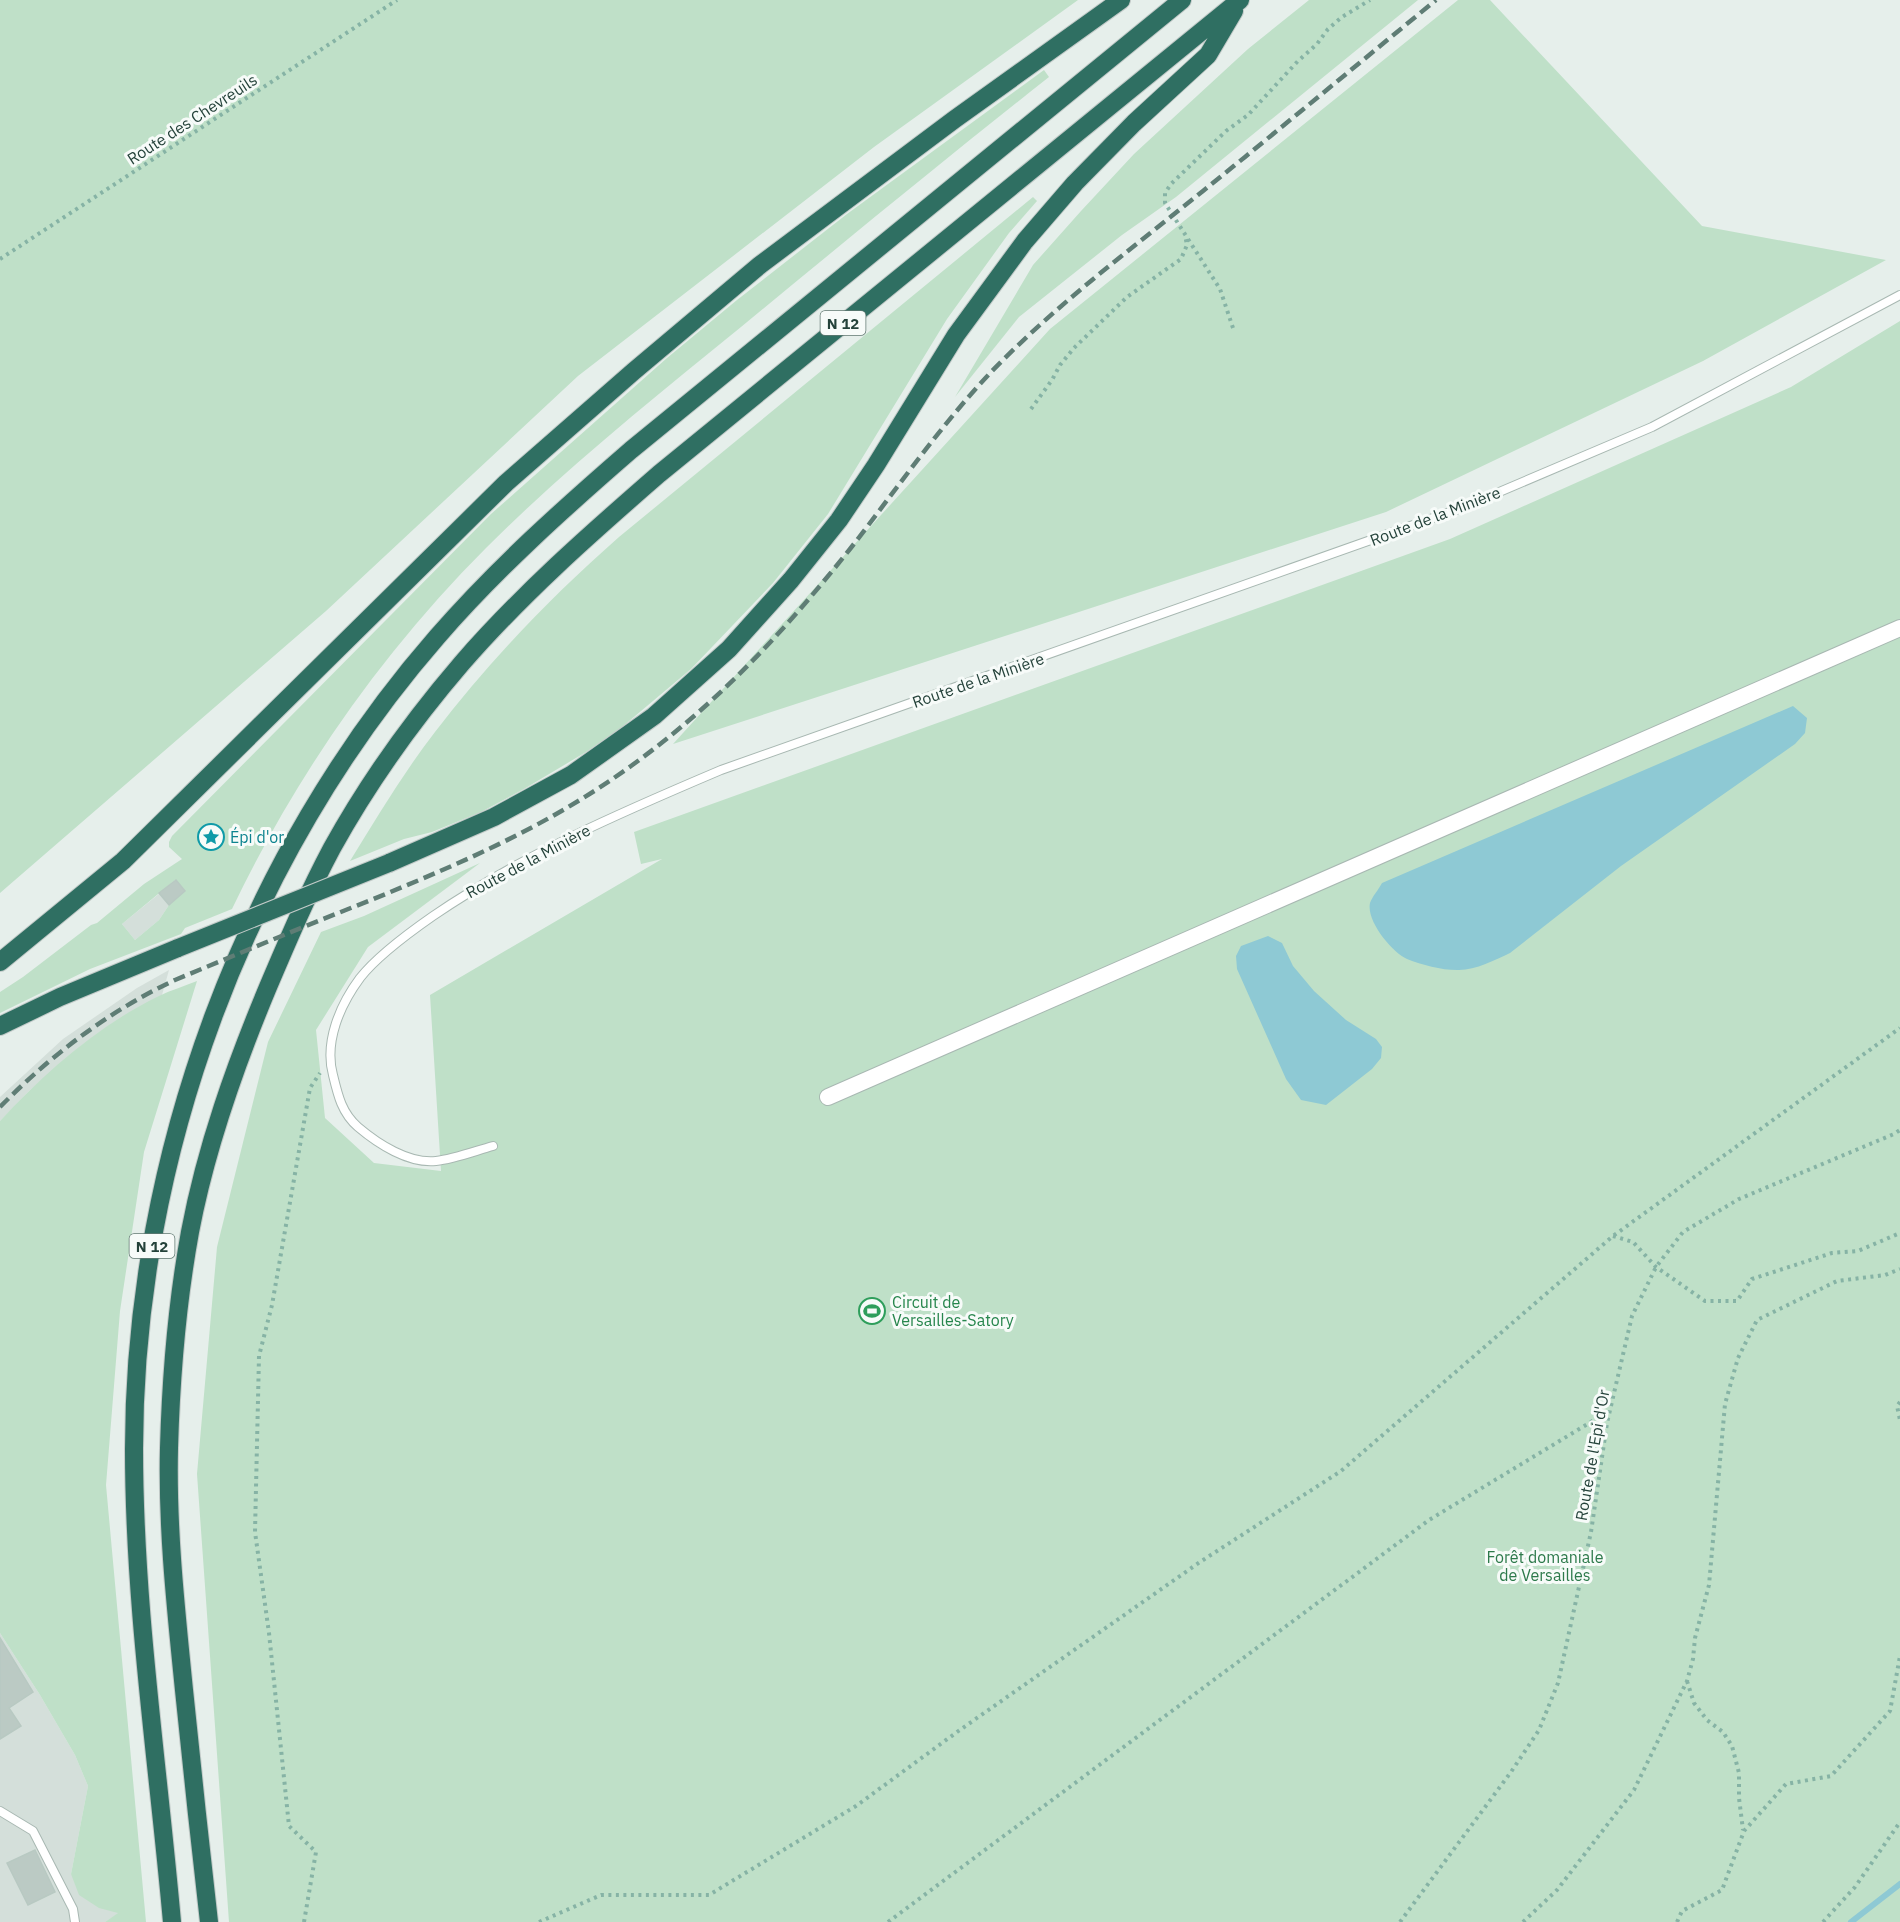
<svg xmlns="http://www.w3.org/2000/svg" width="1900" height="1922" viewBox="0 0 1900 1922" font-family="'IBM Plex Sans',sans-serif">
  <style>
    .built { fill: #d4dfda }
    .green { fill: #bfe0c8; fill-rule: evenodd }
    .water { fill: #8ec9d4 }
    .lines { fill: none; stroke-linecap: round; stroke-linejoin: round }
    .stream { stroke: #8ec9d4; stroke-width: 6 }
    .building { fill: #bbcac4; stroke: #b8c9c2; stroke-width: 1.5 }
    .lane-casing { stroke: #a8b8b2; stroke-width: 10 }
    .street-casing { stroke: #a8b8b2; stroke-width: 18 }
    .highway-casing { stroke: #c2cac8; stroke-width: 20 }
    .path { stroke: #86b3a5; stroke-width: 4; stroke-dasharray: 3 4.5; stroke-linecap: butt }
    .lane { stroke: #fff; stroke-width: 8 }
    .street { stroke: #fff; stroke-width: 16 }
    .highway { stroke: #2f6f62; stroke-width: 18 }
    .rail { stroke: #5f7d75; stroke-width: 4.5; stroke-dasharray: 12 6; stroke-linecap: butt }
    .highway-bridge-casing { stroke: #c2cac8; stroke-width: 20; stroke-linecap: butt }
    .highway-bridge { stroke: #2f6f62; stroke-width: 18 }
    .labels { text-anchor: middle; dominant-baseline: central; stroke-width: 6; stroke-linejoin: round; paint-order: stroke }
    .shield { fill: #f7fbf9; stroke: #637a73; stroke-width: 1.5 }
    .shield-label { font-size: 15px; font-weight: bold; fill: #24423a }
    .street-label { font-size: 16px; fill: #24423a; stroke: #f7fbf9 }
    .culture-label { font-size: 16px; fill: #0d838f; stroke: #f7fbf9; text-anchor: start }
    .leisure-label { font-size: 16px; fill: #27864d; stroke: #f7fbf9; text-anchor: start }
    .park-label { font-size: 16px; fill: #2d7a4b; stroke: #f7fbf9 }
  </style>
  <rect width="100%" height="100%" fill="#e6efeb"/>
  <!-- built -->
  <path class="built" d="M176,880L185,891L169,905L159,920L135,940L122,924Z
    M169,970L162,995L104,1029L81,1046L29,1091L0,1121V1097L63,1039L137,988Z
    M0,1633L40,1695L75,1755L88,1786L71,1874L119,1913L105,1922H0Z"/>
  <!-- green -->
  <path class="green" d="M0,0H1078L874,147L578,376L326,611L0,893Z
    M1309,0H1418L1176,197L1122,235L1019,317L955,397L1033,265L1081,211L1134,154L1248,49Z
    M1458,0H1490L1702,226L1886,260L1703,361L1386,512L673,744L1050,329Z
    M1044,70L1049,77C945,159 843,243 741,327C654,398 566,468 486,548C382,652 296,775 232,909L185,928L181,934L90,969L0,1013V992L23,977L91,925L97,923L144,884L182,859L169,847V842L172,836L491,514L667,358L737,300L847,214ZM175,880L185,891L169,905L159,920L135,940L122,924Z
    M1033,197L1037,201L1009,233L947,319L828,514L773,583L691,669L622,727L586,752L524,789L481,812L432,832L404,839L350,861C377,817 404,772 435,732C490,660 552,596 619,537Z
    M1900,321V1922H229L197,1474L217,1247L268,1042L321,932L364,916L480,863L368,947L316,1030L325,1118L374,1163L441,1171L430,995L662,859L641,864L634,832L1450,539L1791,387Z
    M197,981L144,1152L120,1311L106,1485L146,1922H105L118,1913L99,1908L79,1895L71,1874L88,1786L75,1755L40,1695L0,1633V1121C45,1072 99,1025 159,996C171,990 185,986 197,981Z"/>
  <!-- water -->
  <path class="water" d="M1793,706L1807,718L1805,733L1795,744L1621,866L1510,953C1495,960 1474,971 1457,970C1441,970 1422,965 1407,959C1392,952 1366,921 1370,903C1372,897 1379,889 1382,883Z
    M1268,936L1282,943L1293,966L1314,991L1346,1020L1376,1039L1382,1047L1381,1058L1372,1069L1326,1105L1301,1100L1286,1079L1237,969L1236,956L1241,946Z"/>
  <g class="lines">
    <!-- stream -->
    <path class="stream" d="M1851,1922L1900,1884"/>
  </g>
  <!-- building -->
  <path class="building" d="M176,880L185,891L169,905L159,893Z
    M0,1638L33,1692L9,1708L21,1726L0,1739Z
    M35,1850L55,1892L28,1905L7,1863Z"/>
  <g class="lines">
    <defs>
      <path id="lane" d="M493,1146C475,1151 454,1159 436,1161C409,1164 378,1144 358,1127C342,1113 338,1096 333,1075C324,1042 340,1005 360,978C378,955 410,932 433,916C522,855 622,812 721,770L1464,507L1652,427L1900,295
        M0,1811L33,1831L73,1909L75,1922"/>
      <path id="street" d="M828,1097L1900,628"/>
      <path id="highway" d="M389,863L494,817L571,775L654,716L729,649L791,580L839,520L876,465L956,335L1025,241L1075,183L1134,123L1208,55L1234,11
        M0,962L123,861L506,483L634,371L760,265L955,119L1121,0
        M0,1026L60,997L178,948
        M172,1922C158,1764 134,1607 134,1449C134,1157 245,857 437,637C496,569 563,509 631,450L1182,0
        M209,1922C200,1845 192,1767 184,1690C176,1610 167,1529 169,1448C171,1377 177,1303 190,1232C206,1147 235,1066 268,987C288,940 308,893 332,848C368,783 413,720 462,663C522,594 590,534 659,474L1240,0"/>
    </defs>
    <!-- lane casing -->
    <use href="#lane" class="lane-casing"/>
    <!-- street casing -->
    <use href="#street" class="street-casing"/>
    <!-- highway casing -->
    <use href="#highway" class="highway-casing"/>
    <!-- path -->
    <path class="path" d="M0,259L397,0
      M1233,328L1220,289L1165,203V193L1171,184L1226,131L1248,115L1298,61L1317,44L1328,29L1342,17L1370,0
      M1031,409L1052,380L1060,365L1074,348L1127,297L1181,259L1187,245L1185,235
      M1613,1236L1633,1242L1656,1267L1705,1301H1737L1752,1279L1832,1253L1858,1251L1900,1233
      M1900,1402L1897,1406L1900,1420
      M1687,1681L1694,1703L1707,1720L1723,1732L1732,1746L1739,1773V1798L1743,1830
      M304,1922L316,1852L289,1826L269,1633L255,1532L259,1356L272,1305L310,1088L320,1073
      M539,1922L601,1895H709L856,1806L957,1732L1200,1562L1341,1471L1613,1236L1900,1028
      M888,1922L1429,1520L1609,1411
      M1400,1922L1511,1772L1539,1730L1558,1683L1591,1532L1607,1423L1632,1316L1656,1267L1683,1232L1739,1199L1894,1134L1900,1130
      M1523,1922L1557,1890L1634,1790L1687,1681L1693,1659L1695,1638L1709,1585L1725,1404L1738,1358L1757,1320L1837,1281L1885,1275L1900,1269
      M1677,1922L1682,1911L1722,1890L1744,1831L1786,1784L1831,1776L1890,1711L1900,1656
      M1823,1922L1855,1887L1900,1822"/>
    <!-- lane -->
    <use href="#lane" class="lane"/>
    <!-- street -->
    <use href="#street" class="street"/>
    <!-- highway -->
    <use href="#highway" class="highway"/>
    <!-- rail -->
    <path class="rail" d="M0,1107C51,1055 109,1011 175,980C240,953 305,926 371,900C464,862 548,826 631,766C718,703 783,633 850,549C896,490 940,426 992,371C1056,305 1131,249 1203,191C1281,128 1358,64 1436,0"/>
    <defs>
      <path id="highway-bridge" d="M178,948L389,863"/>
    </defs>
    <!-- highway-bridge casing -->
    <use href="#highway-bridge" class="highway-bridge-casing"/>
    <!-- highway-bridge -->
    <use href="#highway-bridge" class="highway-bridge"/>
  </g>
  <!-- icons -->
  <defs>
    <symbol id="sight-ring" viewBox="-11 -11 22 22"><circle r="9.5" fill="#f7fbf9" stroke="#0f9aa8" stroke-width="1.5"/><path d="M0-6L1.8-2.2L6-1.7L2.9 1.2L3.7 5.4L0 3.3L-3.7 5.4L-2.9 1.2L-6-1.7L-1.8-2.2Z" fill="#0f9aa8"/></symbol>
    <symbol id="stadium-ring" viewBox="-11 -11 22 22"><circle r="9.5" fill="#f7fbf9" stroke="#2e9e5b" stroke-width="1.5"/><path d="M0-5a6.5 5 0 1 0 0 10a6.5 5 0 1 0 0-10ZM-3.5-1.8h7v3.6h-7Z" fill="#2e9e5b"/></symbol>
  </defs>
  <g fill-rule="evenodd">
    <use href="#sight-ring" x="196" y="822" width="30" height="30"/>
    <use href="#stadium-ring" x="857" y="1296" width="30" height="30"/>
  </g>
  <g class="labels">
    <!-- shield labels -->
    <g class="shield">
      <rect x="820.5" y="311" width="45" height="24" rx="4.5"/>
      <rect x="129.5" y="1234" width="45" height="24" rx="4.5"/>
    </g>
    <g class="shield-label">
      <text x="843" y="323">N 12</text>
      <text x="152" y="1246">N 12</text>
    </g>
    <!-- street labels -->
    <g class="street-label">
      <text transform="translate(192 119) rotate(-33)">Route des Chevreuils</text>
      <text transform="translate(1435 516) rotate(-21)">Route de la Minière</text>
      <text transform="translate(978 680) rotate(-19)">Route de la Minière</text>
      <text transform="translate(528 861) rotate(-28)">Route de la Minière</text>
      <text transform="translate(1592 1455) rotate(-80)">Route de l'Epi d'Or</text>
    </g>
    <!-- culture labels -->
    <g class="culture-label">
      <text x="230" y="837">Épi d'or</text>
    </g>
    <!-- leisure labels -->
    <g class="leisure-label">
      <text x="892" y="1302">Circuit de<tspan x="892" dy="18">Versailles-Satory</tspan></text>
    </g>
    <!-- park labels -->
    <g class="park-label">
      <text x="1545" y="1557">Forêt domaniale<tspan x="1545" dy="18">de Versailles</tspan></text>
    </g>
  </g>
</svg>
